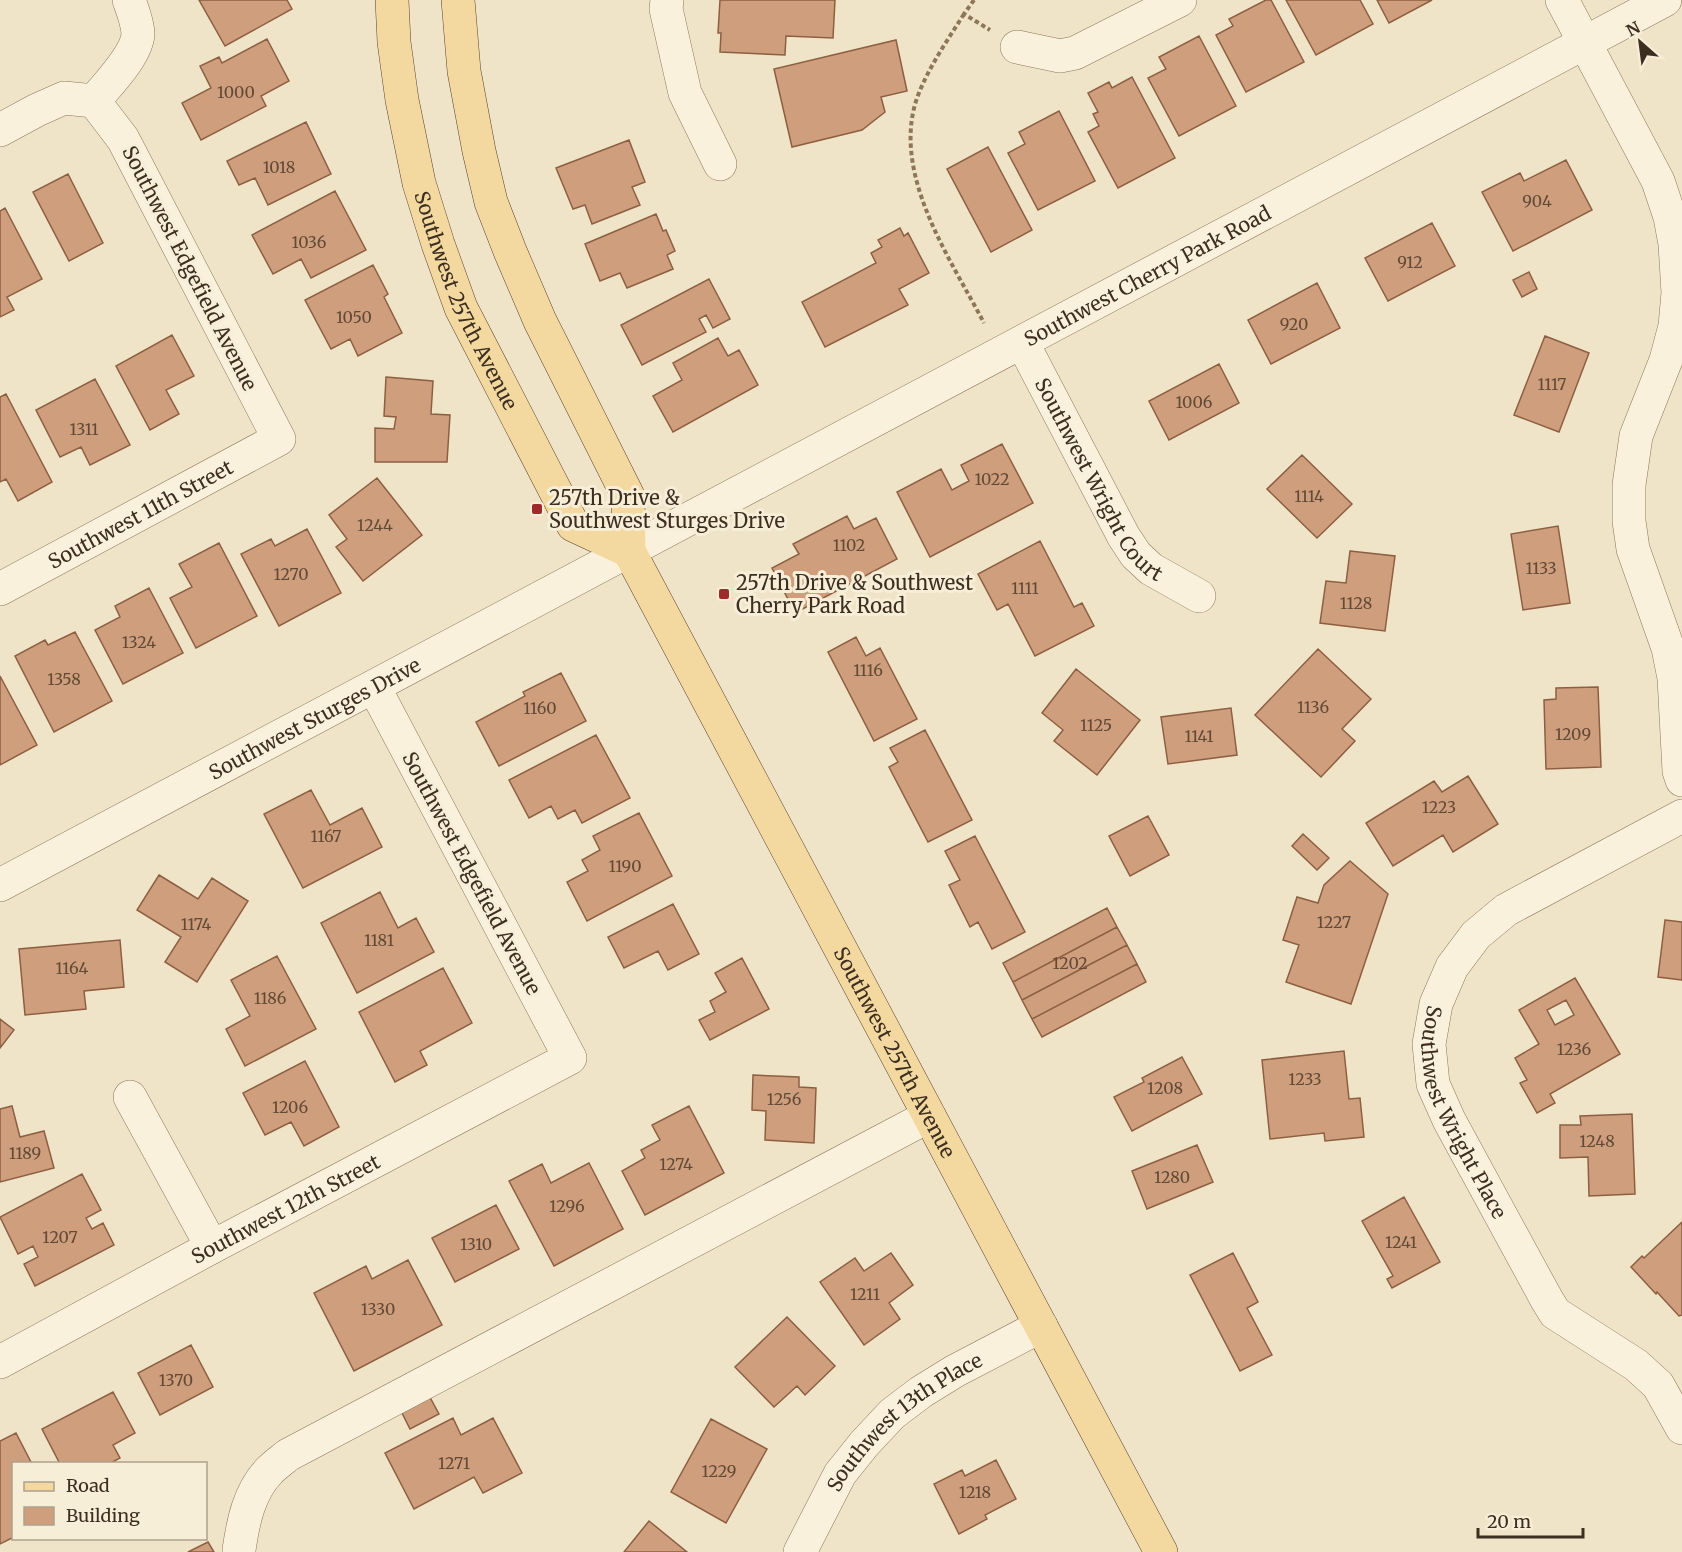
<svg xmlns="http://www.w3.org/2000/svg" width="1682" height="1552" viewBox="0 0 1682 1552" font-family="Merriweather,serif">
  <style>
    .building { fill: #cf9f7d; stroke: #8d5f41; stroke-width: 1.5; fill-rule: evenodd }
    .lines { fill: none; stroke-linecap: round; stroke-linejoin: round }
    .minor-casing { stroke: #8d765c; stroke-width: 34 }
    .major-casing { stroke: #5b4430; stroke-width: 34 }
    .path { stroke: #8d765c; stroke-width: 4; stroke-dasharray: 4.5 3; stroke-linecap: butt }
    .minor { stroke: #faf1dc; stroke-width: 33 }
    .major { stroke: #f3d9a0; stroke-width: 33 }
    .poi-dot { fill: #9e2a2b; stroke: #f7eed8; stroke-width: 2 }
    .labels { text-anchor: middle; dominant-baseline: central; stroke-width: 6; stroke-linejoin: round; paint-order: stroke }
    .number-label { font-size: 16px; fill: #624a37 }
    .street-label { font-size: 20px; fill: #3d2e20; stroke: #f7eed8 }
    .poi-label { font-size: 20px; fill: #3d2e20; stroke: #f7eed8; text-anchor: start }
  </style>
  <rect width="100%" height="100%" fill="#f0e4c8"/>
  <!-- building -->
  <path class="building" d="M199,0H287L292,9L225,46Z
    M720,0H835L833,38L786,36L785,55L720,52L721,33H718Z
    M1266,0H1271L1304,62L1246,92L1216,35L1233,26L1229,19Z
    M1286,0H1360L1373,24L1316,55Z
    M1377,0H1432L1389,23Z
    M1199,36L1236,106L1179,136L1148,78L1166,69L1159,57Z
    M267,39L289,81L261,96L266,106L201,140L182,103L211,88L200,66L219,57L222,63Z
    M896,40L907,91L881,97L885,112L862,130L792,147L774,69Z
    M1132,77L1175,158L1118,188L1088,132L1099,126L1093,114L1098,112L1088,93L1109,82L1112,88Z
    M1059,111L1095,181L1038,210L1008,153L1025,144L1019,132Z
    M306,122L331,174L268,205L255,178L239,185L227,161Z
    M629,140L645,182L632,187L640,205L592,224L585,205L573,209L556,168Z
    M988,147L1032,230L991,252L947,169Z
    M1566,160L1592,210L1513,251L1482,192L1520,173L1524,181Z
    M68,174L103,243L69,261L33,192Z
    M335,191L366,250L311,278L301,259L273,274L252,235Z
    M5,208L42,279L7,297L14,310L0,317V211Z
    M656,214L663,231L666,230L675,251L667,255L673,269L627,288L620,273L600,281L585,244Z
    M1432,223L1455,266L1388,301L1365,258Z
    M900,228L904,236L908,233L929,273L899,289L908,305L825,347L802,302L876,263L871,253L882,247L878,240Z
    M373,265L388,294L384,297L402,333L358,356L350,339L331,349L305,300Z
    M1529,272L1537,289L1522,297L1513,280Z
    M709,279L730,319L713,328L706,315L699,319L706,332L642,365L621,325Z
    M1317,283L1340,328L1271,364L1248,320Z
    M172,335L194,376L166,390L179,414L150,430L116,366Z
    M1545,336L1589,353L1559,432L1514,415Z
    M718,338L728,356L739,350L758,385L673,432L653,396L682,380L673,363Z
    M1219,364L1239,403L1169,440L1149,401Z
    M386,377L433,381L431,414L450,415L447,462H375V428L394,429L396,417L384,416Z
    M95,379L130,445L90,465L81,447L60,457L36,410Z
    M6,394L52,482L18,501L6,479L0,482V397Z
    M1002,444L1033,503L930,557L897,492L941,469L952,490L969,481L961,465Z
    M1302,455L1352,504L1317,538L1267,489Z
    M377,478L422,535L363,581L336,547L347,539L329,515Z
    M847,516L854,529L876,518L897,559L795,613L772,568L799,554L793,544Z
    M1558,526L1570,603L1523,610L1511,534Z
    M307,529L341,593L279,626L241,554L271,539L275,546Z
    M1040,541L1074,607L1082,603L1094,626L1035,656L1008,604L997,610L978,574Z
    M219,543L257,616L196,648L170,598L192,587L179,564Z
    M1350,551L1395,556L1385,631L1320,623L1326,581L1346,583Z
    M149,588L183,653L123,684L95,630L120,617L115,606Z
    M75,632L112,701L54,732L15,656L45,640L48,645Z
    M856,637L866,656L880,648L917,719L874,741L828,652Z
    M1318,649L1371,699L1342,729L1355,741L1321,777L1255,715Z
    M1076,669L1140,720L1097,775L1054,741L1063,730L1042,713Z
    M561,673L586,721L499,766L476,722L525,696L523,692Z
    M0,676L37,745L0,765Z
    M1598,687L1601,767L1546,769L1544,700L1556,699V688Z
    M1231,708L1237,755L1168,764L1161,717Z
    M925,730L972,820L928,842L889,767L898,762L890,748Z
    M596,735L630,798L582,823L575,810L558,819L551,806L529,818L509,780Z
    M1468,776L1498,824L1453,852L1443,835L1393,866L1366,823L1434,781L1442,792Z
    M311,790L330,825L362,808L382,847L303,888L264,814Z
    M639,813L672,876L587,921L567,882L588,871L582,860L600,850L593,836Z
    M1148,816L1169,855L1130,876L1109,836Z
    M1303,834L1329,858L1317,870L1292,846Z
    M975,836L1025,932L992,949L978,922L970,927L949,885L960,880L945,851Z
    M1350,861L1388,894L1351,1004L1286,982L1299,945L1283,940L1297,897L1318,903L1324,885Z
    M159,875L198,899L212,878L248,901L197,982L165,962L181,937L137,910Z
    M380,892L398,928L416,918L434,952L357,993L321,923Z
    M673,904L699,954L668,970L658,951L624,968L608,937Z
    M1107,908L1117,927L1013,982L1003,963Z
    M1665,920L1682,922V980L1658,977Z
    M1117,927L1127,945L1022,1000L1013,982Z
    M120,940L124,987L84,991L86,1009L25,1015L19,949Z
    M1127,945L1137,964L1032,1019L1022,1000Z
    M277,956L316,1029L245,1066L226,1029L250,1016L231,980Z
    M742,958L769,1009L710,1040L699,1020L715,1012L710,1001L726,992L715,973Z
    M1137,964L1146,982L1042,1037L1032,1019Z
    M443,968L472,1023L420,1051L427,1065L395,1082L359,1012Z
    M1575,978L1620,1054L1550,1094L1555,1103L1537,1113L1520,1083L1527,1080L1515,1058L1539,1044L1519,1010ZM1566,1000L1574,1015L1555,1025L1547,1010Z
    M0,1019L14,1030L0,1048Z
    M1344,1051L1349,1099L1360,1098L1364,1137L1325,1141L1324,1133L1270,1139L1262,1060Z
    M1182,1057L1202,1094L1132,1131L1114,1097L1144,1082L1142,1078Z
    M305,1061L339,1127L304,1146L291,1122L265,1135L243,1093Z
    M753,1075L799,1077V1087L816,1088L814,1143L765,1140L766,1111L752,1110Z
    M12,1106L20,1137L44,1131L54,1168L0,1182V1109Z
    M689,1106L724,1173L645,1215L622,1171L645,1158L641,1150L660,1140L652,1125Z
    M1632,1114L1635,1194L1589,1196L1588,1157L1560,1158V1125H1581L1580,1116Z
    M1197,1145L1213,1182L1147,1209L1132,1171Z
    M589,1163L623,1229L554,1266L509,1181L542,1164L551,1183Z
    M82,1174L101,1210L86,1218L92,1229L103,1223L114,1245L35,1286L24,1264L38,1257L33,1246L18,1254L0,1217Z
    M1404,1197L1440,1262L1392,1288L1387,1279L1393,1276L1362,1221Z
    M496,1205L519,1249L455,1282L432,1238Z
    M1682,1222V1315L1679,1316L1657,1292L1656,1294L1631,1267L1642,1256L1644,1258Z
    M891,1253L913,1285L889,1303L900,1319L864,1345L820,1282L855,1258L864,1271Z
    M1233,1253L1258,1302L1247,1308L1272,1355L1240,1371L1190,1275Z
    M408,1260L442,1325L354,1371L314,1293L366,1266L372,1279Z
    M787,1317L835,1366L805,1395L797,1386L774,1407L735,1367Z
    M191,1345L213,1387L160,1415L138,1373Z
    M426,1390L439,1414L410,1429L398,1405Z
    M113,1392L135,1433L113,1445L120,1458L109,1464H60L42,1429Z
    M453,1418L461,1435L493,1418L522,1473L483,1493L474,1477L414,1509L385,1453Z
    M711,1419L767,1449L726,1523L671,1492Z
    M16,1433L32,1464H14V1537L0,1544V1441Z
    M996,1460L1016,1499L985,1515L987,1519L959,1534L934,1484L962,1470L965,1476Z
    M649,1521L687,1552H624Z
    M208,1542L214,1552H188Z"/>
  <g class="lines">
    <defs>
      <g id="minor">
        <path d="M667,0L666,9L685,93L720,164"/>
        <path d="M1562,0L1658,181L1670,217L1675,244L1678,293L1675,326L1666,360L1636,436L1629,485V521L1633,549L1668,648L1674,678L1679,771L1682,780"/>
        <path d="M1017,47L1060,56L1075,53L1180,0"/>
        <path d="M94,101C107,85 138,54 138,33C137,21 133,11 129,0"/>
        <path d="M0,130L37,110L64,98L94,101"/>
        <path id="s1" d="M1022,342L1124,537L1136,555L1151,569L1199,596"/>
        <path id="s2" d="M0,589L279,439L123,139L94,101"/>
        <path id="s3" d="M1682,816L1506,910L1476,935L1452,967L1436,1004L1429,1044L1433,1084L1449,1120L1547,1300L1555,1313L1636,1365L1658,1385L1682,1428"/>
        <path id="s4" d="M0,885L1665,0"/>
        <path d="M130,1097L212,1247"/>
        <path id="s5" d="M0,1362L212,1247L570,1058L374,687"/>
        <path d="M239,1550C243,1522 249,1492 269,1471C275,1465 282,1460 288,1455L929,1116"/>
        <path id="s6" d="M800,1552L840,1474L864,1444L892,1414L921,1392L955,1371L1041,1326"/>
      </g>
      <g id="major">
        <path id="s7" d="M392,0L394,42L402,100L419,183L438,244L461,308L573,525L629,551"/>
        <path id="s8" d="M458,0L464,71L479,151L491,202L510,251L540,321L628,496L629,551L1161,1552"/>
      </g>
    </defs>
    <!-- minor casing -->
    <use href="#minor" class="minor-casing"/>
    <!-- major casing -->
    <use href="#major" class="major-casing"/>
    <!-- path -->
    <path class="path" d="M974,0L964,14L990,30
      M964,14C947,41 928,68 917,98C891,174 950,258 984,323"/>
    <!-- minor -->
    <use href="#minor" class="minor"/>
    <!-- major -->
    <use href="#major" class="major"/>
  </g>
  <!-- markers -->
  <g class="poi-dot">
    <rect x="531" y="503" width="12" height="12" rx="3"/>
    <rect x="718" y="588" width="12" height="12" rx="3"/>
  </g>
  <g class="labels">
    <!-- number labels -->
    <g class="number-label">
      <text x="236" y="92">1000</text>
      <text x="279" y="167">1018</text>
      <text x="1537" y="201">904</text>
      <text x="309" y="242">1036</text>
      <text x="1410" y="262">912</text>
      <text x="354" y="317">1050</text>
      <text x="1294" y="324">920</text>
      <text x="1552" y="384">1117</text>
      <text x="1194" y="402">1006</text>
      <text x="84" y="429">1311</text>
      <text x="992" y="479">1022</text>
      <text x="1309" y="496">1114</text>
      <text x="375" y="525">1244</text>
      <text x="849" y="545">1102</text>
      <text x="1541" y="568">1133</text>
      <text x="291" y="574">1270</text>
      <text x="1025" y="588">1111</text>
      <text x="1356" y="603">1128</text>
      <text x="139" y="642">1324</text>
      <text x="868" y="670">1116</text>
      <text x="64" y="679">1358</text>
      <text x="1313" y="707">1136</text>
      <text x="540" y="708">1160</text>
      <text x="1096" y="725">1125</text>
      <text x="1573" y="734">1209</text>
      <text x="1199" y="736">1141</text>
      <text x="1439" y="807">1223</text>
      <text x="326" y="836">1167</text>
      <text x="625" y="866">1190</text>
      <text x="1334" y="922">1227</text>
      <text x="196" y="924">1174</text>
      <text x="379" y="940">1181</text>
      <text x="1070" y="963">1202</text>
      <text x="72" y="968">1164</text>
      <text x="270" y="998">1186</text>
      <text x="1574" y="1049">1236</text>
      <text x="1305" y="1079">1233</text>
      <text x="1165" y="1088">1208</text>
      <text x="784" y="1099">1256</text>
      <text x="290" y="1107">1206</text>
      <text x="1597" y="1141">1248</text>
      <text x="25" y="1153">1189</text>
      <text x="676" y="1164">1274</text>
      <text x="1172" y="1177">1280</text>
      <text x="567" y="1206">1296</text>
      <text x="60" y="1237">1207</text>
      <text x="1401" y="1242">1241</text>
      <text x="476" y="1244">1310</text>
      <text x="865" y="1294">1211</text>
      <text x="378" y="1309">1330</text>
      <text x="176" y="1380">1370</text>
      <text x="454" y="1463">1271</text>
      <text x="719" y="1471">1229</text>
      <text x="975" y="1492">1218</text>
    </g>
    <!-- street labels -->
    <g class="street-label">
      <text transform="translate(190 268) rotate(63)">Southwest Edgefield Avenue</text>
      <text stroke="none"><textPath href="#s4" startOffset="1299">Southwest Cherry Park Road</textPath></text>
      <text stroke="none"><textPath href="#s7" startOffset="312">Southwest 257th Avenue</textPath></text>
      <text stroke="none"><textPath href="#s1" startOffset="158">Southwest Wright Court</textPath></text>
      <text stroke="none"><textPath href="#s2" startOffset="159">Southwest 11th Street</textPath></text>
      <text stroke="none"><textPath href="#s4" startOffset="356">Southwest Sturges Drive</textPath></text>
      <text transform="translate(472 873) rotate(62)">Southwest Edgefield Avenue</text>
      <text stroke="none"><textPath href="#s8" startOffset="1152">Southwest 257th Avenue</textPath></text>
      <text stroke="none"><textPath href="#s3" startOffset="435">Southwest Wright Place</textPath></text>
      <text stroke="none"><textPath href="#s5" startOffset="324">Southwest 12th Street</textPath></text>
      <text stroke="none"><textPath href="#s6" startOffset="171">Southwest 13th Place</textPath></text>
    </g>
    <!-- poi labels -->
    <g class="poi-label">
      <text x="549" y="497">257th Drive &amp;<tspan x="549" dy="23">Southwest Sturges Drive</tspan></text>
      <text x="736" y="582">257th Drive &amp; Southwest<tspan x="736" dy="23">Cherry Park Road</tspan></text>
    </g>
  </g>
  <!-- legend -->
  <rect x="12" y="1462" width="195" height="78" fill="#f7eed8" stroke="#ada18e" stroke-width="1.5"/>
  <rect x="24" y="1482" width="30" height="9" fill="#f3d9a0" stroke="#ada18e" stroke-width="1.5"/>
  <text x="66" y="1492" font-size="18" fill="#3d2e20">Road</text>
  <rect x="24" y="1507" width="30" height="18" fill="#cf9f7d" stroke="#ada18e" stroke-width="1.5"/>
  <text x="66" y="1522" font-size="18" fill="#3d2e20">Building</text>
  <!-- north arrow -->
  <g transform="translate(1640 42) rotate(332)" stroke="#f7eed8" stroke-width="4.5" paint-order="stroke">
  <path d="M0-4.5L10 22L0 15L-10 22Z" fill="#3d2e20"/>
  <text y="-9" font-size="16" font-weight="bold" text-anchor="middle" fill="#3d2e20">N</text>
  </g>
  <!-- scale -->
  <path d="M1478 1528v9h105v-9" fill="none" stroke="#3d2e20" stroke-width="3"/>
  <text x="1487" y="1528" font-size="18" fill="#3d2e20" stroke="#f7eed8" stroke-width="4.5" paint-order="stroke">20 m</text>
</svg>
